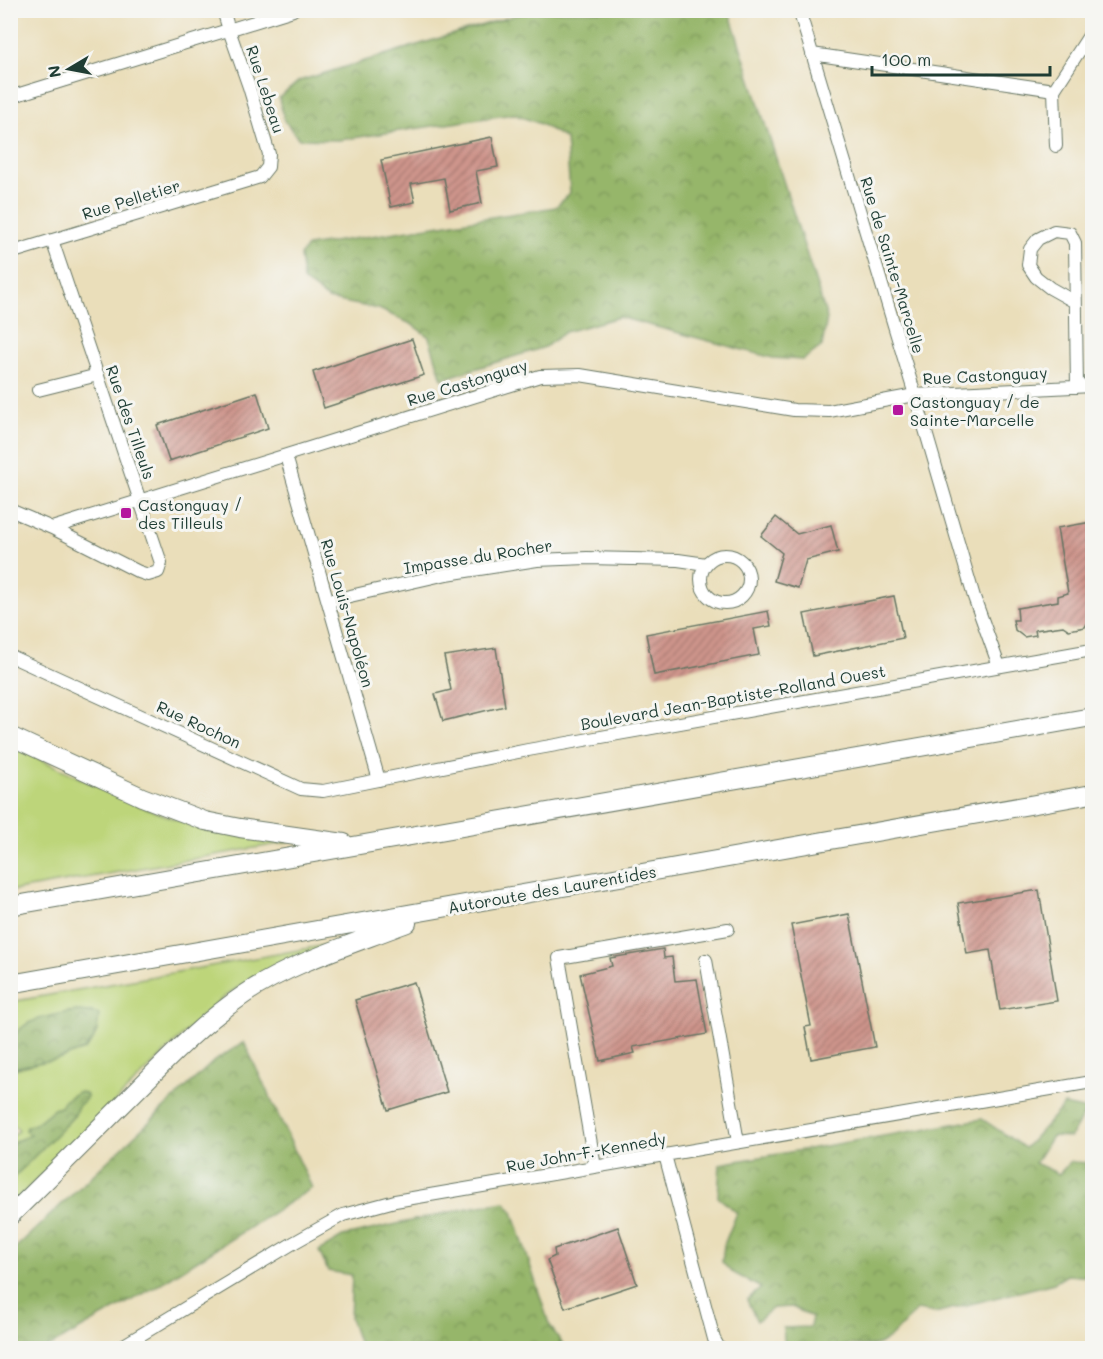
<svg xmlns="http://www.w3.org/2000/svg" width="1103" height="1359" viewBox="0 0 1103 1359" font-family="Mali,sans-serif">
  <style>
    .grass { fill: #bdd57a; stroke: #6e8957; stroke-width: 1.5 }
    .forest { fill: url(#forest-crowns); stroke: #5a7a4f; stroke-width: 1.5 }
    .building { fill: url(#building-hatch) }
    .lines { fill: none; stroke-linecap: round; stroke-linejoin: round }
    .minor-casing { stroke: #667563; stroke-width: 14 }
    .highway-casing { stroke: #667563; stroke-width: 20 }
    .minor { stroke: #fff; stroke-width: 12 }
    .highway { stroke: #fff; stroke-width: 18 }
    .poi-dot { fill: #b5179e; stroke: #f6f6f2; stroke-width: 2 }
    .labels { text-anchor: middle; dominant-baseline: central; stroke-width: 6; stroke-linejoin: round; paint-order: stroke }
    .street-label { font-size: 16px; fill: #1f3d34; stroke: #f6f6f2 }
    .poi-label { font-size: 16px; fill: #1f3d34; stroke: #f6f6f2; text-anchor: start }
  </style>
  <defs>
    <pattern id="forest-crowns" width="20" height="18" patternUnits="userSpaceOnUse" patternTransform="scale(1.5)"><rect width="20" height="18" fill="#96b66a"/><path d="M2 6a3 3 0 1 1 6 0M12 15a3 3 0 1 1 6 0" fill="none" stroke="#7a9558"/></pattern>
    <pattern id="building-hatch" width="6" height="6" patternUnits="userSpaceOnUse" patternTransform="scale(1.5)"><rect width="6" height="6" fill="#ce948b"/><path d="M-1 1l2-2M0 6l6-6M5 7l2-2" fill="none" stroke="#a77a72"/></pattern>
  </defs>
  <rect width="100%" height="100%" fill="#f6f6f2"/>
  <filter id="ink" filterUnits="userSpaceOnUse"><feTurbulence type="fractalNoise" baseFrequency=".0167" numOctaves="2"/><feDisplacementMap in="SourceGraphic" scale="12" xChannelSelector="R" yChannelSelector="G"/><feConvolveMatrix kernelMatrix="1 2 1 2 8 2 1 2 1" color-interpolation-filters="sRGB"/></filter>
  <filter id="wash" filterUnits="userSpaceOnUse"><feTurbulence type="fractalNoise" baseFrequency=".008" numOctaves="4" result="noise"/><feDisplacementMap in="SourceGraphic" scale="24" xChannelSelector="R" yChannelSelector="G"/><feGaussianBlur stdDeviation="1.35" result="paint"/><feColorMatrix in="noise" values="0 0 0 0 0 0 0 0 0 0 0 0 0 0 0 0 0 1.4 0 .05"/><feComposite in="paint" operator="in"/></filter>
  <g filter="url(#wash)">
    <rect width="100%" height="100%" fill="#eadeba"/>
    <!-- grass -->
    <path class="grass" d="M10,745L133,803L183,822L209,831L289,842L11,891Z
      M343,942C308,955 271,967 239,987C227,994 216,1004 205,1013L11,1205V1180L75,1115L77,1107L87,1096L85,1093L78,1092L65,1100L60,1107L54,1109L35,1125L27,1127L25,1129L27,1133L32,1135L16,1141L11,1147V1137L19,1130L12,1124L11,1117V1070L84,1050L93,1040L97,1030L93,1012H68L40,1019L28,1023L11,1039V1002Z"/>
    <!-- forest -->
    <path class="forest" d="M529,11H729L827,318L822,346L803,360L773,358L619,317L565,332L545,347L442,379L429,337L411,324L379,309L328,299L303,280L300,255L308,246L556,207L570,193L566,139L541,124L513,114L339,140L299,139L284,120L279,98L299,81Z
      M78,1011L97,1013L99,1016L97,1030L93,1040L84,1050L58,1059L18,1067L11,1070V1039C16,1033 22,1026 29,1023C41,1017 66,1012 78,1011Z
      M244,1042L312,1188L155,1287L47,1348H11V1252L214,1061Z
      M78,1092L85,1093L87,1096C86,1102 80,1102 77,1108C75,1113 75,1115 71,1119L11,1180V1146L16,1141L31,1135L27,1133L25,1130L27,1127L35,1124L54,1109L60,1107L65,1100Z
      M1064,1105L1087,1110L1070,1137L1052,1136L1035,1163L1059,1174L1070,1162L1092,1163V1277L1067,1275L1054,1283L935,1313L917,1310C906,1321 895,1336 881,1343C867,1350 850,1340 838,1348H787L785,1347L783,1328L810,1327L812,1317L792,1307L773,1308L757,1321L747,1300L761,1288L730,1271L722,1262L724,1245L737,1213L718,1197L720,1164L982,1119L1025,1148Z
      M505,1202L513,1212L549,1324L565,1348H360L350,1318L352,1275L328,1271L319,1251L344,1236L468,1208Z"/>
    <g id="blocks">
      <!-- building -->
      <path class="building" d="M492,137L498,167L476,171L482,203L450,210L444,178L411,184L415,202L391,207L381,160Z
        M412,339L424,375L324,408L313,372Z
        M257,392L268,428L169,461L157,425Z
        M776,517L797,534L831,525L838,552L806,560L798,588L774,581L782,553L761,536Z
        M1092,522V619L1089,620L1085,627L1069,630L1063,626L1035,630L1036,635L1024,637L1015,630L1013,620H1018L1017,608L1058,601V596L1068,593L1057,528Z
        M894,596L903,638L813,656L804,614Z
        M768,611L771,626L754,629L759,655L654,675L646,634Z
        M496,648L505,706L443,721L435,694L451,690L444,656Z
        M1039,890L1057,1001L1000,1010L990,950L967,954L958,903Z
        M849,914L875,1047L811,1059L805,1027L811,1026L791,925Z
        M663,949L664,958L672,957L675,981L697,979L707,1034L633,1047L635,1053L600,1061L580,974L612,966L610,958Z
        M414,982L447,1092L388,1110L355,1000Z
        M618,1227L637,1284L565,1308L547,1260L555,1256L554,1249Z"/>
    </g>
  </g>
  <g filter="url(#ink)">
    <use href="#blocks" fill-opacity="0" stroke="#667563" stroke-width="1.5"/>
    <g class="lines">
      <defs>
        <path id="minor" d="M799,10L915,395L974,597L999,666
          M812,54L1054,90
          M10,97L293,10
          M1056,146L1054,90L1092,31
          M10,253L260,177L268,167L269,154L249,87L229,30L223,10
          M1075,302L1050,288L1036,277L1028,265L1030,249L1038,239L1054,231L1070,233L1075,243L1077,387
          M38,390L98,375
          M286,456L379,780
          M10,510L52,528L540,376L580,375L794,410L829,411L915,395L1092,386
          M52,528L139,572L148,575L158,572L161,563L52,240
          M701 579a24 24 0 1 1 48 0a24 24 0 1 1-48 0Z
          M328,601L447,574L537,560L587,558L678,560L706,564
          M10,656L301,789L323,791L528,750L1092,650
          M706,960L738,1142
          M665,1155L714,1339L719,1348
          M595,1167L559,958L728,929
          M119,1348L295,1242L343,1215L395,1201L1092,1082"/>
        <path id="highway" d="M10,736L142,797L205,821L240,828L344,843
          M10,906L1092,717
          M10,984L1092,794
          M10,1216C48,1179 86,1141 123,1104C162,1065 199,1025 245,994C290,963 356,943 407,923"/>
      </defs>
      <!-- minor casing -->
      <use href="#minor" class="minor-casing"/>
      <!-- highway casing -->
      <use href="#highway" class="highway-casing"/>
      <!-- minor -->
      <use href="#minor" class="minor"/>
      <!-- highway -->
      <use href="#highway" class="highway"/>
    </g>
  </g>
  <!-- markers -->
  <g class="poi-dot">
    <rect x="892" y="404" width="12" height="12" rx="3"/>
    <rect x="120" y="507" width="12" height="12" rx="3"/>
  </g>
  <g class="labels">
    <!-- street labels -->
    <g class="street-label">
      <text transform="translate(266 89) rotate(72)">Rue Lebeau</text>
      <text transform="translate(131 199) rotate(-17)">Rue Pelletier</text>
      <text transform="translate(893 265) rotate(73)">Rue de Sainte-Marcelle</text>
      <text transform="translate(985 375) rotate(-3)">Rue Castonguay</text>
      <text transform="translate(467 382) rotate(-17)">Rue Castonguay</text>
      <text transform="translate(131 422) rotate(71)">Rue des Tilleuls</text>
      <text transform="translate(478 556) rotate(-9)">Impasse du Rocher</text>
      <text transform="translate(348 613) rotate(74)">Rue Louis-Napoléon</text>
      <text transform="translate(733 697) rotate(-10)">Boulevard Jean-Baptiste-Rolland Ouest</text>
      <text transform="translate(199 724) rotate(25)">Rue Rochon</text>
      <text transform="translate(552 889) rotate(-10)">Autoroute des Laurentides</text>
      <text transform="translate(586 1152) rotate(-10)">Rue John-F.-Kennedy</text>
    </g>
    <!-- poi labels -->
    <g class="poi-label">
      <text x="910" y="401">Castonguay / de<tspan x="910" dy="18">Sainte-Marcelle</tspan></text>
      <text x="138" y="504">Castonguay /<tspan x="138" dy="18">des Tilleuls</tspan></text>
    </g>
  </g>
  <!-- margin -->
  <rect width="1103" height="1359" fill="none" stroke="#f6f6f2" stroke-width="36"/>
  <!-- north arrow -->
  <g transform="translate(69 69) rotate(260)" stroke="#f6f6f2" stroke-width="4.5" paint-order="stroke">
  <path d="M0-4.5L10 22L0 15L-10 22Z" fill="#1f3d34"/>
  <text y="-9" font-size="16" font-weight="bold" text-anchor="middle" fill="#1f3d34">N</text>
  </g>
  <!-- scale -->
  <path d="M872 66v9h178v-9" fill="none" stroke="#1f3d34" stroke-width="3"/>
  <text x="881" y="66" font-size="18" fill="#1f3d34" stroke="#f6f6f2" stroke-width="4.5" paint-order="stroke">100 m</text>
</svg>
